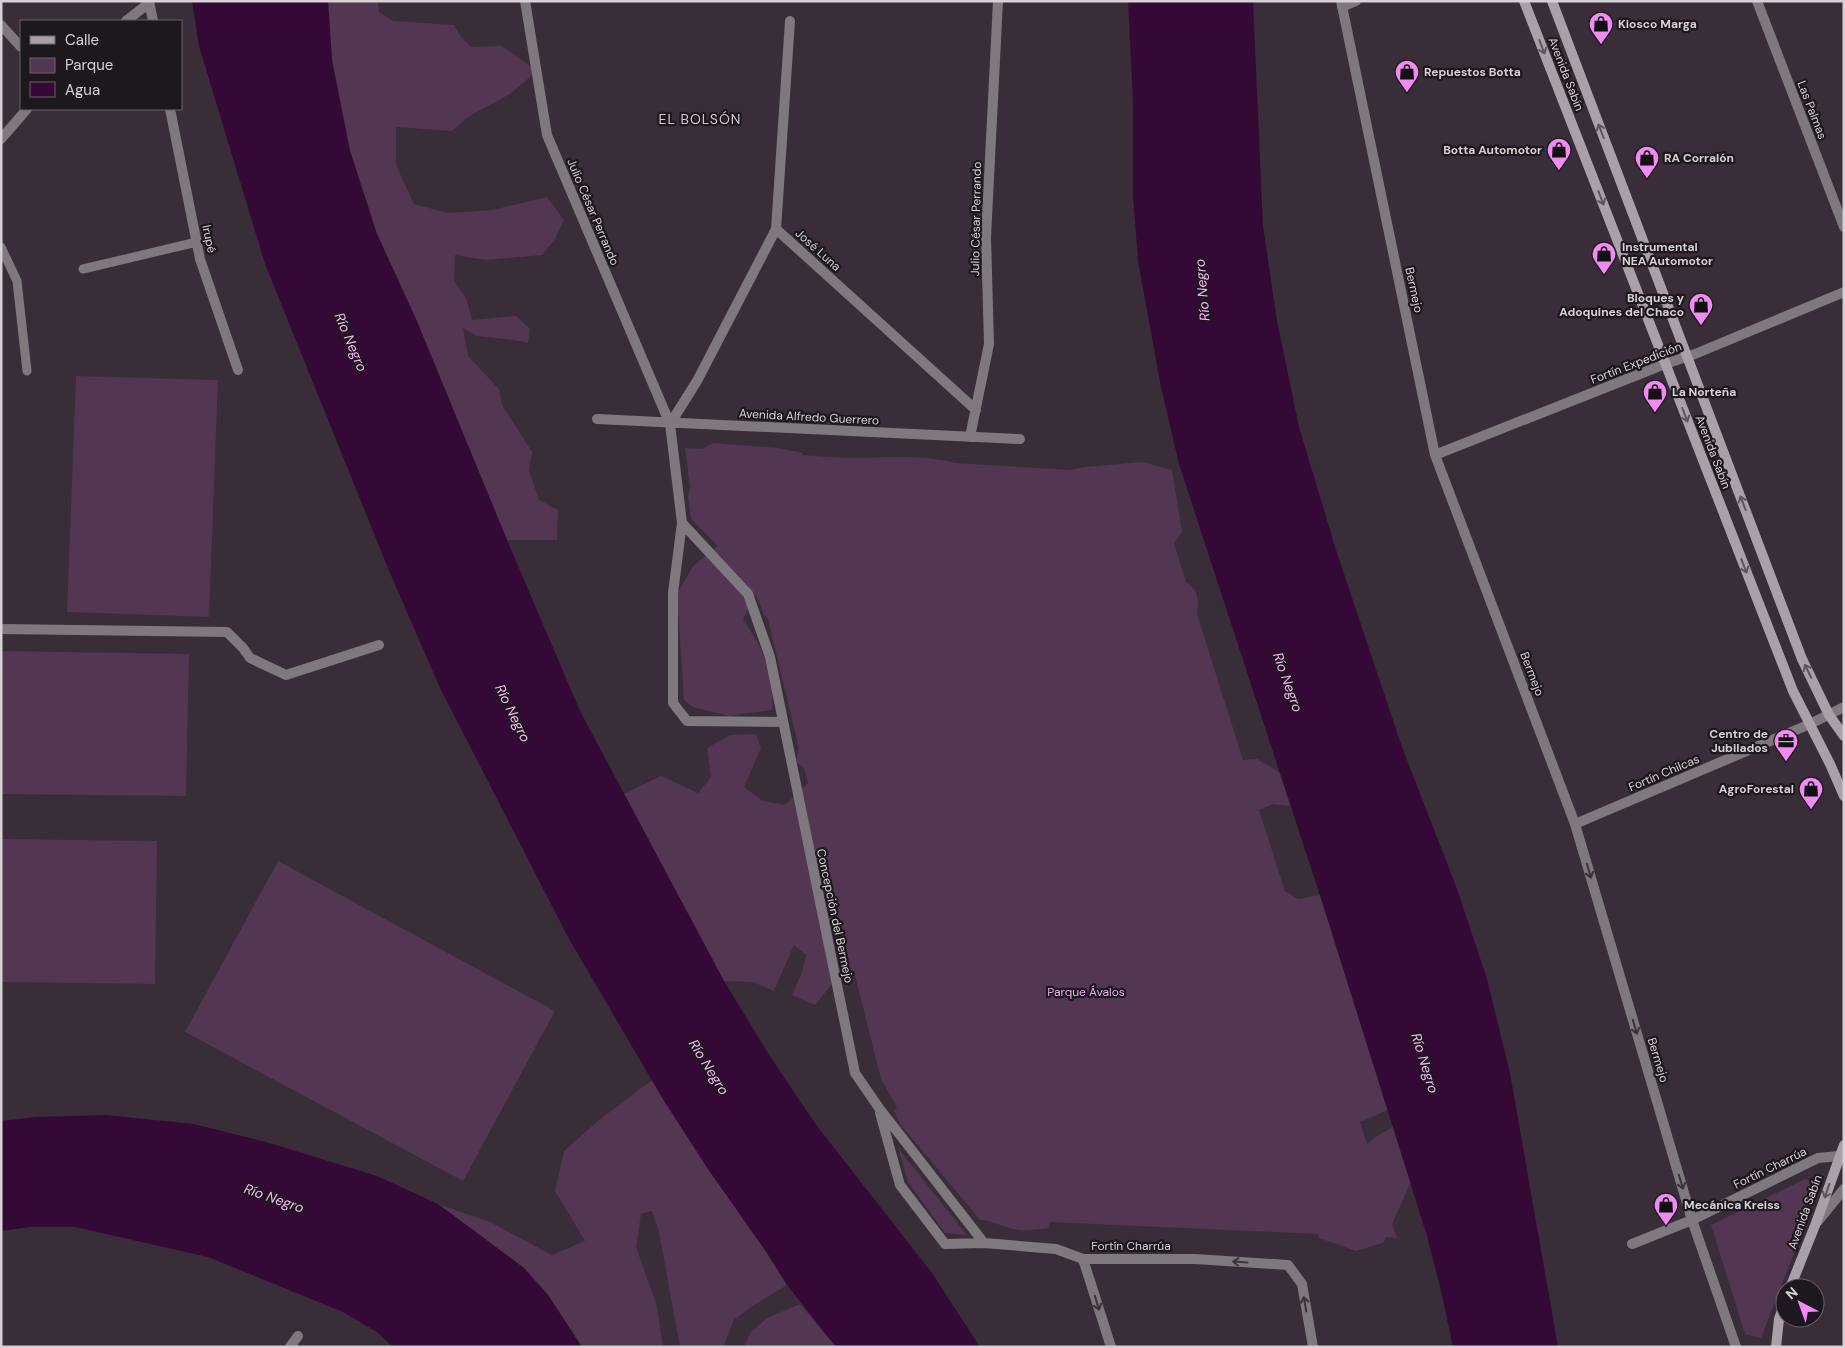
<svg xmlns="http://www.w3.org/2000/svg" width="1845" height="1348" viewBox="0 0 1845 1348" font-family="'DM Sans',sans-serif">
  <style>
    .green { fill: #523652 }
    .water { fill: #350936 }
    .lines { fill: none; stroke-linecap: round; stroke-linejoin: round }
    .service { stroke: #7f787e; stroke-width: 9 }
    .minor { stroke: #7f787e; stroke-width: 10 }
    .tertiary { stroke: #7f787e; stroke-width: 10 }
    .secondary { stroke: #aaa0aa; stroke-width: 10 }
    .oneway { stroke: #5c555c }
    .oneway2 { stroke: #3a353a }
    .labels { text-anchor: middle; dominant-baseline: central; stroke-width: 4.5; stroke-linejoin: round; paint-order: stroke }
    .poi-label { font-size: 12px; font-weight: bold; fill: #d8d0d7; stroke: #1d181d; text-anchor: start }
    .street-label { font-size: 12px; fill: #d8d0d7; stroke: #1d181d }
    .park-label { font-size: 12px; fill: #f0a8ef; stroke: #1d181d }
    .neighbourhood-label { font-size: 14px; letter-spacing: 1px; fill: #d5c6d5; stroke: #1d181d }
    .water-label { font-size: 14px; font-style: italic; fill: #fab3fa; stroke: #1d181d }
  </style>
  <rect width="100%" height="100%" fill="#392d39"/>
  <!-- green -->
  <path class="green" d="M328,1H378L379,12L393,21L454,25L461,37L471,47L502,46L537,71L510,94L468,117L452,131L396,127V165L414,204L448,213L492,210L547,197L564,220L555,239L542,255L485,260L455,255L454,281L466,298L472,320L516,316L530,329L528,343L514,340L477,336L463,328L468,356L499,389L502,405L532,452L529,470L539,500L558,510L557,540H507L416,319L377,234L350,151L332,60Z
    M76,376L218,380L209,617L67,612Z
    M713,443L778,448L803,453L802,455C821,456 841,458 860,458C893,457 924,455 956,463L1071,470L1084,467L1143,462L1172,470L1182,532L1174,543L1186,582C1199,590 1199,602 1197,614L1243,760L1257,759L1279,772L1291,806L1273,804L1259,810L1285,891L1298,899L1320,895L1388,1110L1360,1122L1367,1144L1375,1137L1393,1127L1411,1182L1392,1224L1397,1238L1386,1237L1383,1243L1356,1251L1319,1238L1318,1234L1050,1222L1048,1228C1039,1229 1029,1231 1019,1230C1009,1229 987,1219 980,1220L901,1125L894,1111L897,1107L881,1079L854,971H852L837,959L841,933L829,936L832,984L815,1005L792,995L802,972L806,955L794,945L774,991L753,982L724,981L624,794L661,776L698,793L711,777L707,748L730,735L756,734L761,748L744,787L763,801L785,805L808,783L804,768L796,762L799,748L768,620L763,613L756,594L743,619L759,645L773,679L772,710L729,716L693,707L684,700L677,594L693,566L718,546L691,519L688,498L690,487L685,448L702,449Z
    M1,651L189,654L186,796L1,794Z
    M1,839L157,841L155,984L1,982Z
    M278,861L555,1011L463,1181L185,1032Z
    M652,1080L708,1169L767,1253L787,1285L751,1307L734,1320L723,1347H680L659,1232L652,1211L641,1214L636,1247L657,1306L663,1347H582L548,1295L524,1268L438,1204L490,1222L552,1255L585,1241L555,1191L564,1151L599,1120Z
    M898,1148L967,1235L945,1233L908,1182Z
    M1805,1179L1822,1181L1761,1338L1745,1334L1711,1225Z
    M800,1304L836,1347H744L751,1332L767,1318Z"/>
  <!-- water -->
  <path class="water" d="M192,1H328L332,60L350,151L377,234L416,319L507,540L580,711L724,981L771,1058L817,1126L932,1273L980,1347H836L787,1285L767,1253L708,1169L664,1101L569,939L440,688L390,573L265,264L199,46Z
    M1128,1H1253L1263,226L1277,321L1299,427L1337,553L1402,747L1457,889L1487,979L1510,1073L1558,1347H1453L1440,1286L1427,1236L1325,911L1179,464L1161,387L1138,261L1133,195V102Z
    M106,1115L194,1124L266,1142L377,1176L438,1204L524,1268L548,1295L582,1347H393L377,1332L343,1312L208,1257L75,1227H30L1,1231V1121L35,1117Z"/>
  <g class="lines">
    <!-- service -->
    <path class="service" d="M1,247L17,281L27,371
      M83,269L197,242"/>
    <!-- minor -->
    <path class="minor" d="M149,1L153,21
      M525,1L547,135L670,424L682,523L748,594L770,657L855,1073L879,1108L984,1243
      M1341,1L1435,455L1575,824L1692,1220L1736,1347
      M1757,1L1844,227
      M1342,7L1356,1
      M126,21L149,3
      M1,25L21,47
      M170,109L200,259L238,370
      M1,139L27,109
      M776,229L976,410
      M597,419L1020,439
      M670,424L697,381L776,229L790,21
      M970,437L989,344L986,237L998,1
      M1435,455L1665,364L1695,354L1844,292
      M682,523L673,593V703L687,721L783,722
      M1,629L227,632L243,648L250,658L286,675L379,645
      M1575,824L1810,724L1844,707
      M880,1113L900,1185L945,1244L984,1243L1056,1249L1083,1259
      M1818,1221L1844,1189
      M1632,1244L1692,1220L1818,1158L1839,1156
      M290,1347L298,1336"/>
    <!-- tertiary -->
    <path class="tertiary" d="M1111,1347L1083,1259H1195L1288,1265L1302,1284L1313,1347"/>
    <!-- secondary -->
    <path class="secondary" d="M1524,1L1793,691L1830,764L1844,796
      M1552,1L1802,659L1829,715L1844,736
      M1790,1288L1816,1223L1844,1145
      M1776,1347L1779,1319L1785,1302"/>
  </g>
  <!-- one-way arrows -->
  <defs><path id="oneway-shaft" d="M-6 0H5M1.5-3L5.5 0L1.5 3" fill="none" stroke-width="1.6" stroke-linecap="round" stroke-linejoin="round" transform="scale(1.25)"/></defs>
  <g class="oneway">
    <use href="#oneway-shaft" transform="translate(1542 47) rotate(69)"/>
    <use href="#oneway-shaft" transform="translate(1601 131) rotate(-111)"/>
    <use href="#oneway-shaft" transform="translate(1601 198) rotate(69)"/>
    <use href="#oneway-shaft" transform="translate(1685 415) rotate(69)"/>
    <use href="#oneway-shaft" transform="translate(1743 503) rotate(-111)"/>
    <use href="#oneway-shaft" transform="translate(1744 566) rotate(69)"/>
    <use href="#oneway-shaft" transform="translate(1808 671) rotate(-116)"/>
    <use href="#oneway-shaft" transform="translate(1827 1191) rotate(109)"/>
  </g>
  <g class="oneway2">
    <use href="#oneway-shaft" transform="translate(1589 871) rotate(73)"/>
    <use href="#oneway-shaft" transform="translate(1635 1027) rotate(73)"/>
    <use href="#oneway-shaft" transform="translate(1681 1182) rotate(73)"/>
    <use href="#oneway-shaft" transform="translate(1240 1262) rotate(-176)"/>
    <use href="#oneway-shaft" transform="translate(1097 1303) rotate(73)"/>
    <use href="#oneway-shaft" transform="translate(1305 1304) rotate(-100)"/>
  </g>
  <!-- icons -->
  <defs>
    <symbol id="shop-pin" viewBox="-11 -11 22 30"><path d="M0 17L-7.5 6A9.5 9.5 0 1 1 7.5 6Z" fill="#f28af3" stroke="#1d181d"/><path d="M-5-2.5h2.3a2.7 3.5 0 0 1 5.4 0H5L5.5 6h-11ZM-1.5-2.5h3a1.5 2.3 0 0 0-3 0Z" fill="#111"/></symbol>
    <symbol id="office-pin" viewBox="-11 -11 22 30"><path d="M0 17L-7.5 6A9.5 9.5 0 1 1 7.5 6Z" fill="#f28af3" stroke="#1d181d"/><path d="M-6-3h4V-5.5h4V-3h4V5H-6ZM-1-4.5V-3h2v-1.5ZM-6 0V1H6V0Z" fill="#111"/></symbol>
  </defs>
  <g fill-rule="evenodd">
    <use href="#shop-pin" x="1587" y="10" width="28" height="38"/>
    <use href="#shop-pin" x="1393" y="58" width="28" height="38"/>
    <use href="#shop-pin" x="1545" y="136" width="28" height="38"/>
    <use href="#shop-pin" x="1633" y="144" width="28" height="38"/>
    <use href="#shop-pin" x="1590" y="240" width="28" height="38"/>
    <use href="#shop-pin" x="1687" y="291" width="28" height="38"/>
    <use href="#shop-pin" x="1641" y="378" width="28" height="38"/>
    <use href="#office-pin" x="1772" y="727" width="28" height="38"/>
    <use href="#shop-pin" x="1797" y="775" width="28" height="38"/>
    <use href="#shop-pin" x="1652" y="1191" width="28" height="38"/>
  </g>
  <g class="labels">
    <!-- poi labels -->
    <g class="poi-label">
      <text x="1618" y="24">Kiosco Marga</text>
      <text x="1424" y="72">Repuestos Botta</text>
      <text x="1542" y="150" text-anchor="end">Botta Automotor</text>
      <text x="1664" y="158">RA Corralón</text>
      <text x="1622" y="247">Instrumental<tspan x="1622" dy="14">NEA Automotor</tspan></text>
      <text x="1684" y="298" text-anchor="end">Bloques y<tspan x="1684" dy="14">Adoquines del Chaco</tspan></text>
      <text x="1672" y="392">La Norteña</text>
      <text x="1768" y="734" text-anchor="end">Centro de<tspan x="1768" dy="14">Jubilados</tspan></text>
      <text x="1794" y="789" text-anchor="end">AgroForestal</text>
      <text x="1684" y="1205">Mecánica Kreiss</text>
    </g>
    <!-- street labels -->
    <g class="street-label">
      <text transform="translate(1566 74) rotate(69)">Avenida Sabín</text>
      <text transform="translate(1812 110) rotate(69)">Las Palmas</text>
      <text transform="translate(593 212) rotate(67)">Julio César Perrando</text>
      <text transform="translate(976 219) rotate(-89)">Julio César Perrando</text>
      <text transform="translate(209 239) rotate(78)">Irupé</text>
      <text transform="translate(818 250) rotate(42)">José Luna</text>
      <text transform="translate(1414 290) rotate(78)">Bermejo</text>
      <text transform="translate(1636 363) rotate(-21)">Fortín Expedición</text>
      <text transform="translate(809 417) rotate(3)">Avenida Alfredo Guerrero</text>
      <text transform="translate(1713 452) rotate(69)">Avenida Sabín</text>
      <text transform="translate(1532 674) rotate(69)">Bermejo</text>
      <text transform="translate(1664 773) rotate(-23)">Fortín Chilcas</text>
      <text transform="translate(835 916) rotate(78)">Concepción del Bermejo</text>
      <text transform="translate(1658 1060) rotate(73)">Bermejo</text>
      <text transform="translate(1770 1168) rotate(-26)">Fortín Charrúa</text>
      <text transform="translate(1805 1212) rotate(-70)">Avenida Sabín</text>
      <text x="1131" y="1246">Fortín Charrúa</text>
    </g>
    <!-- park labels -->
    <g class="park-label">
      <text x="1086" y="992">Parque Ávalos</text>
    </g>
    <!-- neighbourhood labels -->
    <g class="neighbourhood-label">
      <text x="700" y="119">EL BOLSÓN</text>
    </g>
    <!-- water labels -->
    <g class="water-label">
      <text transform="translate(1202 290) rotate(-95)">Río Negro</text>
      <text transform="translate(351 342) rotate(67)">Río Negro</text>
      <text transform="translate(1288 682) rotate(70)">Río Negro</text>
      <text transform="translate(513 713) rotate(64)">Río Negro</text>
      <text transform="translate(1425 1063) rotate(73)">Río Negro</text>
      <text transform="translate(709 1067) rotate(58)">Río Negro</text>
      <text transform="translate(274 1198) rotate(19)">Río Negro</text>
    </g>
  </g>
  <!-- border -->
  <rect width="1845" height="1348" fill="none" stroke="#d8d0d7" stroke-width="5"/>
  <!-- legend -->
  <rect x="20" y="20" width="162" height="90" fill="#1d181d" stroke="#686267"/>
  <rect x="30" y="36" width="25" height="8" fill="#aaa0aa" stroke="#686267"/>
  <text x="65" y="45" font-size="15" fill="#d8d0d7">Calle</text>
  <rect x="30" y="58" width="25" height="15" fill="#523652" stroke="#686267"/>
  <text x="65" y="70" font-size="15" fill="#d8d0d7">Parque</text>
  <rect x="30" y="82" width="25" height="15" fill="#350936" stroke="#686267"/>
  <text x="65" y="95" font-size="15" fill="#d8d0d7">Agua</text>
  <!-- north arrow -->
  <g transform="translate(1800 1303) rotate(319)"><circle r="24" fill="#1d181d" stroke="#686267"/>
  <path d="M0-4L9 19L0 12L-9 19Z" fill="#f28af3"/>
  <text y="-8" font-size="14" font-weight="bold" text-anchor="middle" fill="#d8d0d7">N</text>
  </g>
</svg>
